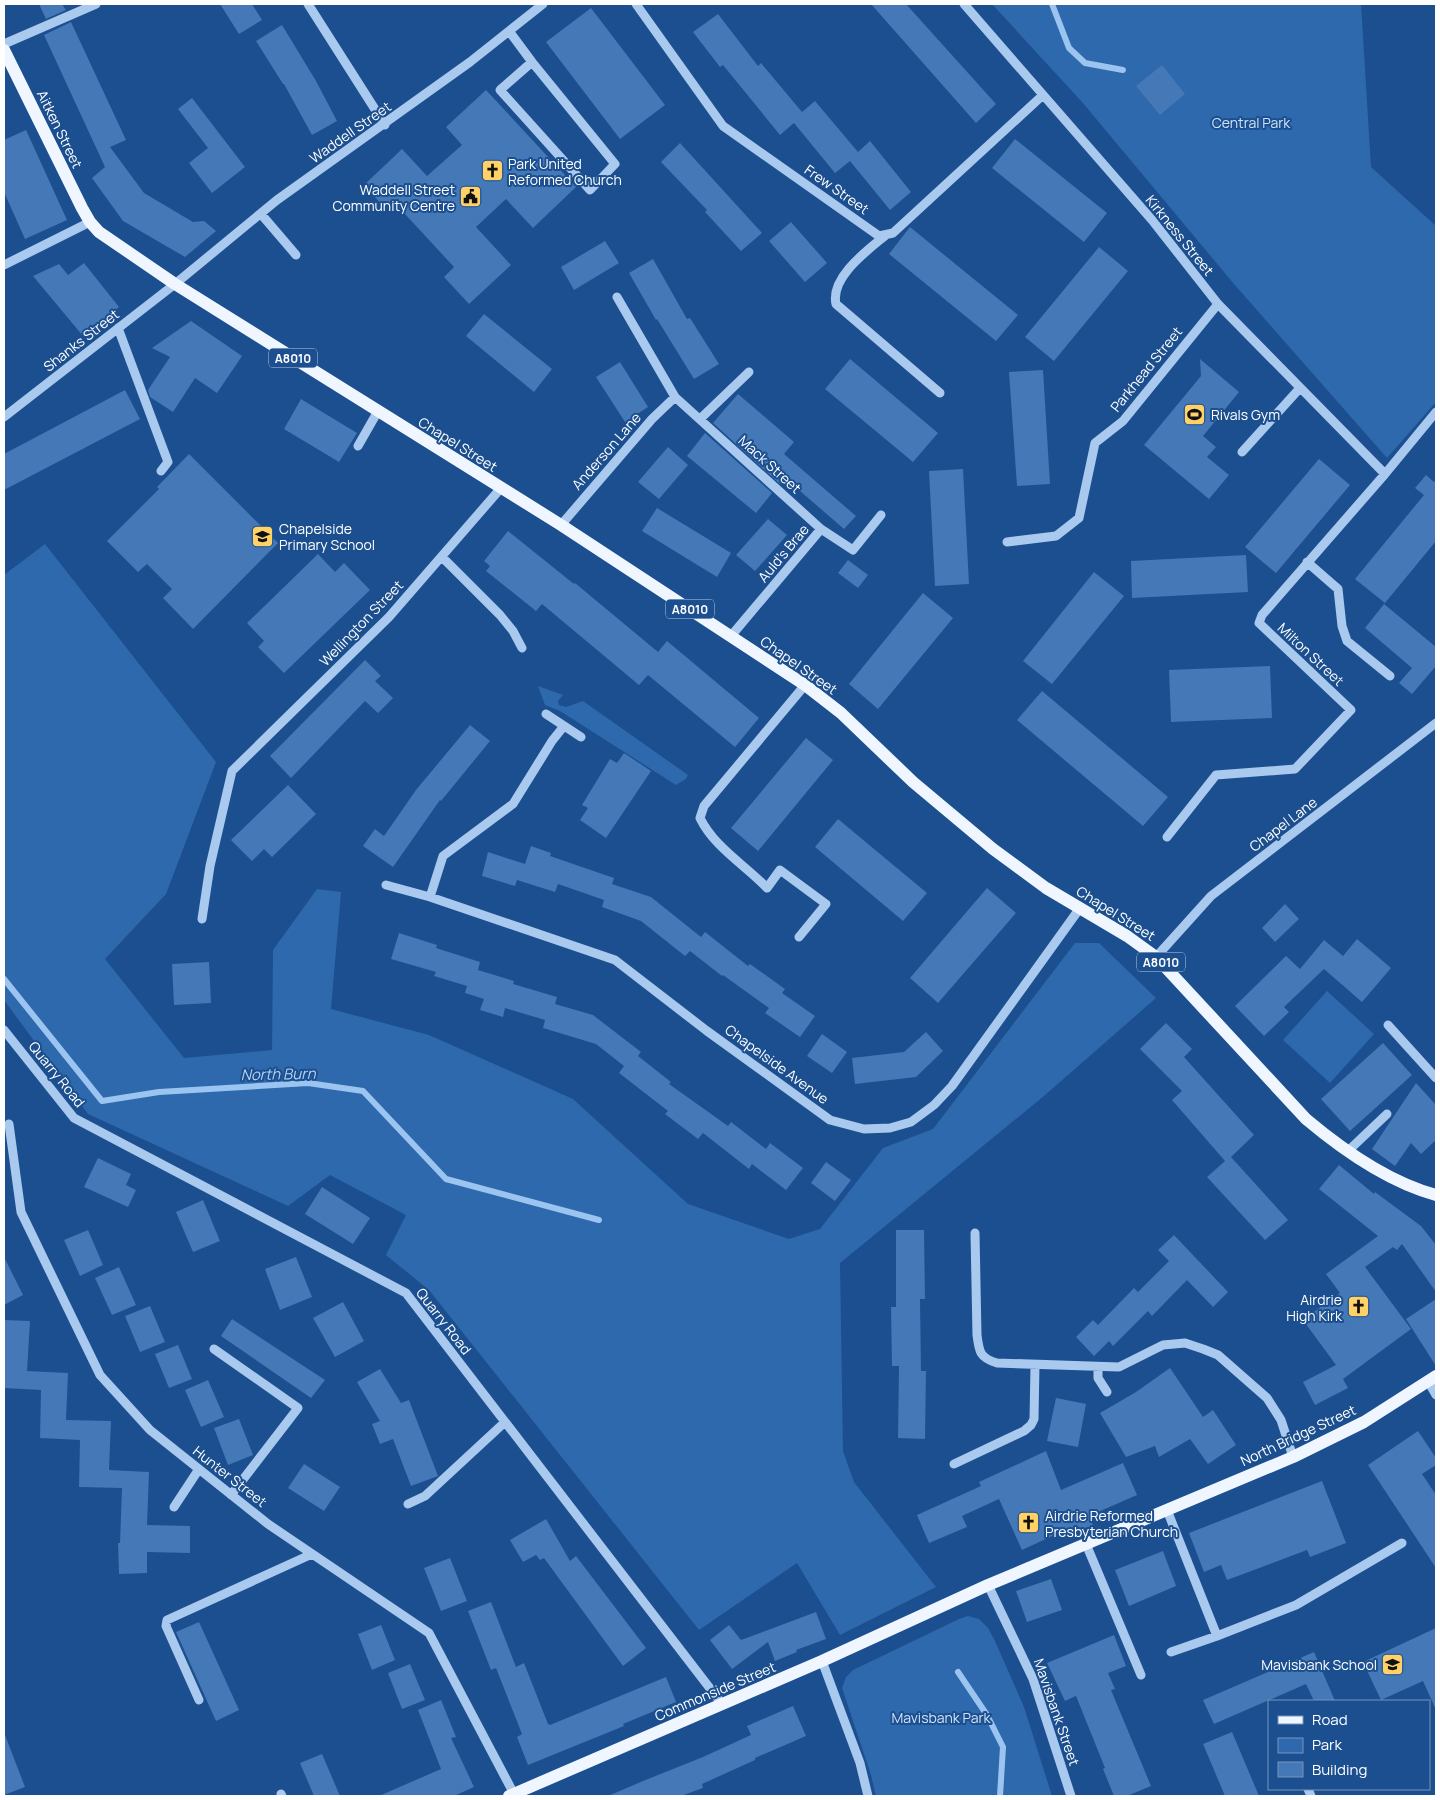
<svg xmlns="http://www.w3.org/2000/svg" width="1440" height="1800" viewBox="0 0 1440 1800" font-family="Manrope,sans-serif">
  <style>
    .green { fill: #2e69ad }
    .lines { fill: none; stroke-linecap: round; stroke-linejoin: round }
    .stream { stroke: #9cc4f0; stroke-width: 6 }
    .building { fill: #4478b7 }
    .minor { stroke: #a9c9ee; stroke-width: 9 }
    .major { stroke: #f0f6ff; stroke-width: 12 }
    .labels { text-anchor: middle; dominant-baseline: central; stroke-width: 4; stroke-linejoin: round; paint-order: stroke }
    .shield { fill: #1b4f8f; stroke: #bbcadd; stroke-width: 1 }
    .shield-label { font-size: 12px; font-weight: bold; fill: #fff }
    .park-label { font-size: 14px; fill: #cfe3fa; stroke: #1b4f8f }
    .street-label { font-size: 14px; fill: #fff; stroke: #1b4f8f }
    .poi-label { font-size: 14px; fill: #fff; stroke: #1b4f8f; text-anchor: start }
    .water-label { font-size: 15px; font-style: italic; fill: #b5d3f5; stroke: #1b4f8f }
  </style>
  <rect width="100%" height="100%" fill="#1b4f8f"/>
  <!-- green -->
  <path class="green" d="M992,4H1361L1371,167L1436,226V402L1387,458L1234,284L1082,102Z
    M45,544L216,762L166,894L105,959L184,1058L272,1050L273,950L317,889L341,892L331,1009L429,1035L573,1099L688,1204L789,1239L820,1229L883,1148L933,1129L1075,943H1099L1156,998L1044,1096L840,1263L843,1451L854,1482L936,1587L840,1635L797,1563L699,1630L429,1290L386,1255L406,1215L330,1175L288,1206L88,1114L4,1000V575Z
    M538,686L563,695L558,701L559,705L566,707L583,701L688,775L686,779L676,785L560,711L545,705Z
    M1327,991L1374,1034L1330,1083L1283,1040Z
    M968,1616L979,1619L988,1628L995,1641L1024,1707L1052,1796H876L871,1775L842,1688L846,1677L853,1670L959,1619Z"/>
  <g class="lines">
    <!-- stream -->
    <path class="stream" d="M1052,4L1069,48L1085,63L1123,70
      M4,979L102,1101L159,1092L308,1083L363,1091L446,1179L599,1220
      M958,1672L987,1715L1003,1747L1000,1796"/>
  </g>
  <!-- building -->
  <path class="building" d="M39,4H62L66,10L46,19Z
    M220,4H252L262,20L239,34Z
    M871,4H906L996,104L976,123Z
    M591,8L665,105L620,139L546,42Z
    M718,14L758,66L761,63L802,112L815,101L858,152L870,141L911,192L890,210L850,161L835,173L794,123L780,135L723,65L720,67L693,32Z
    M71,22L126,140L110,147L144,193L193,222L204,221L216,231L185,257L123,221L92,178L105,167L44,35Z
    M282,25L316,81L337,121L312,135L284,84H283L256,41Z
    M1162,65L1185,94L1160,115L1136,86Z
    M486,90L576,187L533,228L506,199L476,227L511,265L469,304L444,277L454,267L392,200L384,207L364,185L402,149L427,176L462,145L446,127Z
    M192,98L245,167L212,193L189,163L208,148L178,109Z
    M26,130L67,220L25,239L4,192V140Z
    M1015,139L1107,213L1084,242L992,168Z
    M680,143L762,233L741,251L705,212L707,210L661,162Z
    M791,222L827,263L805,282L769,241Z
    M910,227L1018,315L996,341L889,254Z
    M605,241L619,263L574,290L561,267Z
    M1099,247L1128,271L1054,361L1025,337Z
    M653,259L687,319L690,318L719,364L694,379L657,319L656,320L629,273Z
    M84,263L119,307L83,336L33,276L59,264L68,275Z
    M484,314L552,369L534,392L466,336Z
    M191,321L242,356L217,393L195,378L173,412L150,397L148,390L170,357L152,348Z
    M850,359L938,433L913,462L825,389Z
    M1200,359L1239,392L1203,436L1216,447L1207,457L1229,475L1209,499L1144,445L1201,376Z
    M620,362L648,407L625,422L596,377Z
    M1043,370L1050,484L1017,486L1009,372Z
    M125,390L140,419L4,490V454Z
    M738,394L794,442L784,454L856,516L844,529L785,478L780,484L713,423Z
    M301,399L357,433L339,462L284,429Z
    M705,433L772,493L756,513L687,456Z
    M668,447L688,465L659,499L638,482Z
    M189,454L278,543L193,629L163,598L172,589L147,564L138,572L107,541L159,489L157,487Z
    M1319,459L1350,485L1276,573L1245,547Z
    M963,469L969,584L935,586L929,471Z
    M1426,475L1434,482L1436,480V541L1385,603L1355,579L1424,495L1415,488Z
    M657,508L731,553L717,577L642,531Z
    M768,519L787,535L755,571L736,555Z
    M508,531L574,584L575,583L658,652L667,641L759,718L735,747L648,675L639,685L542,604L536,611L486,571L490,566L484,561Z
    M318,554L335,572L344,563L370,590L284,673L258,647L264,641L247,623Z
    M1246,555L1248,592L1132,598L1131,561Z
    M848,560L868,575L858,588L838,573Z
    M1094,572L1124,596L1052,684L1023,661Z
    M923,593L953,618L878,709L849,684Z
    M1384,604L1436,647V666L1412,694L1399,683L1412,668L1365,628Z
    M365,660L381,676L375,681L393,698L378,713L365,701L291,778L270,756Z
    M1270,666L1272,718L1171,722L1169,670Z
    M1042,691L1168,797L1143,826L1017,720Z
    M470,725L490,741L441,801L440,800L393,867L363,846L375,829L384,836L416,790Z
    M806,738L833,760L758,851L731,828Z
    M624,753L651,771L606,838L580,820L588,808L582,805L610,759L617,763Z
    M288,785L316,814L272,857L264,849L252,861L231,840Z
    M838,819L927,893L903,921L815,847Z
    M531,846L551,853L550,856L614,878L612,884L651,897L701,937L705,932L748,966L750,964L785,989L782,993L815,1016L800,1037L765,1013L769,1008L723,975L722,976L690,951L685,956L641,921L602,907L604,900L558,884L555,892L517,880L515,886L482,876L488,852L525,864Z
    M987,888L1016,913L938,1003L910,978Z
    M1285,904L1299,919L1275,942L1262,928Z
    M399,933L437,945L436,948L480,962L478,970L514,981L513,984L557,997L555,1004L593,1015L641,1052L638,1056L671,1082L669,1084L728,1126L731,1122L766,1149L770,1143L803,1168L786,1190L752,1164L749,1169L703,1133L698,1139L665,1114L668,1111L619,1073L624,1066L596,1044L543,1028L545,1020L505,1008L503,1017L480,1010L484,999L465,993L467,986L434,976L436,972L391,959Z
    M1357,939L1391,968L1362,1002L1324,969L1284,1007L1289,1012L1264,1036L1235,1006L1286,956L1300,969L1324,940L1343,956Z
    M209,962L211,1003L174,1005L172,964Z
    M1166,1023L1192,1049L1184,1057L1254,1135L1231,1157L1288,1220L1265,1240L1207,1177L1225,1161L1172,1100L1182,1091L1140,1049Z
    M926,1032L943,1051L916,1077L855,1084L852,1058L904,1052Z
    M822,1034L847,1052L832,1073L807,1056Z
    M1383,1043L1412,1075L1350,1131L1321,1099Z
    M1416,1083L1436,1105V1140L1421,1154L1411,1143L1395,1166L1372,1149Z
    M98,1158L131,1174L126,1185L136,1190L128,1207L84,1187Z
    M826,1162L851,1180L835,1201L811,1183Z
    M1339,1165L1374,1194L1375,1192L1421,1226L1436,1245V1292L1402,1244L1397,1250L1393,1247L1365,1267L1411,1329L1343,1379L1348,1388L1315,1405L1303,1382L1336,1365L1303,1320L1340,1293L1326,1274L1378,1236L1319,1189Z
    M322,1187L370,1218L353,1244L305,1214Z
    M203,1200L220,1241L193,1252L176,1212Z
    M88,1230L103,1265L80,1276L64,1240Z
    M896,1230H924L925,1299H920L921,1371H926L925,1439L898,1438L899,1366H892L891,1307H896Z
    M1174,1235L1228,1292L1213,1307L1187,1280L1152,1316L1148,1311L1113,1346L1109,1341L1094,1356L1076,1337L1093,1320L1098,1325L1134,1288L1138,1292L1169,1261L1158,1250Z
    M4,1257L23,1295L4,1305Z
    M296,1257L312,1297L280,1310L265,1269Z
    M119,1267L136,1305L112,1315L95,1278Z
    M1436,1299V1366L1406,1319Z
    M343,1302L364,1341L335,1357L313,1318Z
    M150,1306L165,1342L140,1352L125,1316Z
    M232,1319L325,1380L311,1398L221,1336Z
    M4,1320L30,1321L27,1371L68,1373L66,1420L111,1421L109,1470L149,1472L147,1525L190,1526V1553L147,1552V1573L119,1574L118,1543H120L122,1488L79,1487L80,1440L40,1438L41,1390L4,1388Z
    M178,1345L192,1379L169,1388L155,1354Z
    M1170,1368L1203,1417L1213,1410L1236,1445L1208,1464L1190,1439L1159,1457L1155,1446L1126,1457L1100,1413L1136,1392Z
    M380,1369L401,1403L409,1400L438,1476L411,1486L393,1439L380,1444L372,1424L380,1421L357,1382Z
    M208,1380L224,1417L201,1427L185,1390Z
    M1056,1398L1086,1404L1078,1447L1047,1441Z
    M239,1419L253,1455L228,1465L214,1428Z
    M1418,1431L1436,1458V1465L1422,1474L1436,1495V1568L1368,1465Z
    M1046,1451L1061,1490L1123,1463L1137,1495L1089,1516L1093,1525L1065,1537L1063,1531L1022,1550L999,1499L962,1516L967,1527L929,1543L917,1515L981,1486L979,1482Z
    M304,1464L340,1487L324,1511L288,1488Z
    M1322,1481L1346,1543L1310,1557L1307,1550L1227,1580L1221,1565L1204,1572L1189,1533Z
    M546,1519L570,1561L576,1556L646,1648L623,1666L544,1558L540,1560L536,1555L523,1562L510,1540Z
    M1163,1551L1176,1586L1129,1606L1115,1570Z
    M450,1558L467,1601L441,1611L424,1568Z
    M1051,1579L1062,1610L1027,1622L1016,1591Z
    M491,1602L516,1667L524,1663L548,1724L550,1725L666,1677L676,1702L623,1724L624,1726L528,1765L517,1737L522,1734L496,1668L491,1670L468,1611Z
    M816,1612L826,1639L796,1650L797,1652L775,1661L768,1642L732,1669L710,1640L729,1625L741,1640Z
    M199,1622L239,1710L216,1721L176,1632Z
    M381,1625L395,1660L372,1670L358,1634Z
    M1436,1628V1710L1423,1681L1381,1700L1363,1662Z
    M1114,1635L1126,1666L1108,1673L1115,1689L1111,1690L1151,1786L1127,1796H1114L1103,1769L1105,1768L1076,1696L1065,1701L1047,1663Z
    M1314,1652L1335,1701H1314L1306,1684L1214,1724L1203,1700Z
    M410,1664L425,1700L402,1709L388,1673Z
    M441,1700L456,1737L451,1738L474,1787L454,1796H379L441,1769L418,1710Z
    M793,1706L806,1736L755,1758V1760L702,1784L703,1788L681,1796H608L643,1781L703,1757L751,1735L747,1726Z
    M1232,1732L1259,1796H1225L1203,1744Z
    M4,1735H5L25,1787L4,1795Z
    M322,1754L340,1796H314L300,1763Z"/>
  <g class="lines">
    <!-- minor -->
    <path class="minor" d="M308,4L385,125
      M636,4L723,126L879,236L893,233L1043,95
      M964,4L1152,220L1218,304L1385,474
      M509,31L532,62L615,164L590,190L500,90L532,62
      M4,44L96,4
      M261,214L296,255
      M886,235C868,250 830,277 836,304L940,393
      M4,265L90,222
      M617,297L675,397L821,529
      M118,328L168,462L161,471
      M4,417L175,284L277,200L470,62L543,4
      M700,419L749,372
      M358,446L378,411
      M1242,452L1300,388
      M561,525L652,419L675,397
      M1007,542L1056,536L1079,518L1095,443L1123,421L1218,304
      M442,557L500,615L513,631L522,648
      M1307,562L1338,589L1342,626L1347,641L1390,676
      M731,636L821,529L853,550L881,515
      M546,714L581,737
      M1167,837L1216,775L1295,769L1351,710L1259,623L1262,615L1385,474L1436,412
      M386,885L430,897L615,960L707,1031L830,1120L864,1129L890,1128L911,1122L934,1105L952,1086L1080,908
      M430,897L443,856L513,804L552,741L564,726
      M202,919L210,866L232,771L389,617L501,488
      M799,937L826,904L780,870L767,888C745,865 714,847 700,818L704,806L805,685
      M1156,957L1211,896L1436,723
      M1388,1025L1436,1078
      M4,1030L74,1118L406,1293L722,1704
      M9,1124L21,1212L100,1375L150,1430L268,1524L429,1633L514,1794
      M1348,1151L1387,1114
      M975,1233L977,1335C979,1352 980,1358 997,1363L1119,1367L1163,1345L1185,1343L1203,1349L1218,1355L1267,1398L1281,1420L1293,1457
      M214,1349L298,1408L231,1495
      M1098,1367V1378L1107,1392
      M1428,1381L1436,1395
      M954,1464L1024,1431L1031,1425L1034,1419L1035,1365
      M408,1504L425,1496L505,1422
      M174,1507L199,1469
      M1167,1510L1217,1636
      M1086,1544L1141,1675
      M988,1585L1033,1679L1071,1796
      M1171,1652L1217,1636L1296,1605L1402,1543
      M822,1661L860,1763L868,1796
      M199,1700L166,1626L167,1620L312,1554
      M1308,1789L1311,1796
      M281,1794L282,1796"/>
    <!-- major -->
    <path class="major" d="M4,50L82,208L90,222L99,232L175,284L561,525L805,685L841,713L913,782L993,849L1046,888L1127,936L1156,957L1306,1119C1344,1151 1388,1182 1436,1195
      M509,1796L822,1661L988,1585L1293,1457L1364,1422L1436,1376"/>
  </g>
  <!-- icons -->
  <defs>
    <symbol id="church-square" viewBox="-11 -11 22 22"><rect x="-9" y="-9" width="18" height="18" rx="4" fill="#ffd166" stroke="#1b4f8f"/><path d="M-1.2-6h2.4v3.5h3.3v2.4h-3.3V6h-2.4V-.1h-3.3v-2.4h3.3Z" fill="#111"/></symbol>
    <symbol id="civic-square" viewBox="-11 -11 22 22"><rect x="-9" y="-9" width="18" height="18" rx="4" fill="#ffd166" stroke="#1b4f8f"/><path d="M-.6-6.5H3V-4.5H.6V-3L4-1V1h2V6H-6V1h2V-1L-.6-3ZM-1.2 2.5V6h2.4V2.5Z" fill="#111"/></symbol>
    <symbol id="stadium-square" viewBox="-11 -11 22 22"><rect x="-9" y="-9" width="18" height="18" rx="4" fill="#ffd166" stroke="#1b4f8f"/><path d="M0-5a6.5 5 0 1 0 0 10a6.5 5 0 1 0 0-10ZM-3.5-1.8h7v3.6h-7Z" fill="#111"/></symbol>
    <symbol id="school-square" viewBox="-11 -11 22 22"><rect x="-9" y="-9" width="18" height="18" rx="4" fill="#ffd166" stroke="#1b4f8f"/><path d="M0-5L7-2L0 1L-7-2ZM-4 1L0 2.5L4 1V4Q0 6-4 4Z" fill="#111"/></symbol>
  </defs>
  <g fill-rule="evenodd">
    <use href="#church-square" x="480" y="158" width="25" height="25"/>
    <use href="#civic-square" x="458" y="184" width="25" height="25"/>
    <use href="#stadium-square" x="1182" y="402" width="25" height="25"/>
    <use href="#school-square" x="250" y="524" width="25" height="25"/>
    <use href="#church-square" x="1346" y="1294" width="25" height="25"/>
    <use href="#church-square" x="1016" y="1510" width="25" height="25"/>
    <use href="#school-square" x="1380" y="1652" width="25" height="25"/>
  </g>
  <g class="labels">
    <!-- shield labels -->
    <g class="shield">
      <rect x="269" y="348.5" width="48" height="19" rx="4"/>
      <rect x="666" y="599.5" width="48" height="19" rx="4"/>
      <rect x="1137" y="952.5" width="48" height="19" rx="4"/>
    </g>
    <g class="shield-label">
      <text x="293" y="358">A8010</text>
      <text x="690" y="609">A8010</text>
      <text x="1161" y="962">A8010</text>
    </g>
    <!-- park labels -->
    <g class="park-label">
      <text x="1251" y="122">Central Park</text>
      <text x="941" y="1717">Mavisbank Park</text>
    </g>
    <!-- street labels -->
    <g class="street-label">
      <text transform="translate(60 129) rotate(64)">Aitken Street</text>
      <text transform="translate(350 132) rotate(-35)">Waddell Street</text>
      <text transform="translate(837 189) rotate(35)">Frew Street</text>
      <text transform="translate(1180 235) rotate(51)">Kirkness Street</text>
      <text transform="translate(81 340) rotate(-38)">Shanks Street</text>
      <text transform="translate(1146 369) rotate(-51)">Parkhead Street</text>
      <text transform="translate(458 444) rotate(32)">Chapel Street</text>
      <text transform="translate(606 451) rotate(-49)">Anderson Lane</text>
      <text transform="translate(770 464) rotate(42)">Mack Street</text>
      <text transform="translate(783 553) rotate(-50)">Auld's Brae</text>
      <text transform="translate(361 623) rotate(-46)">Wellington Street</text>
      <text transform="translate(1311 654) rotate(43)">Milton Street</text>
      <text transform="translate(799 665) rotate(35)">Chapel Street</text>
      <text transform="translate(1283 824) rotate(-37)">Chapel Lane</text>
      <text transform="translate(1116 913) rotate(32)">Chapel Street</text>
      <text transform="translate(777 1064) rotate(36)">Chapelside Avenue</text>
      <text transform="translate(57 1074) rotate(51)">Quarry Road</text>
      <text transform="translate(444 1321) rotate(52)">Quarry Road</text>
      <text transform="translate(1298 1435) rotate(-25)">North Bridge Street</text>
      <text transform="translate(230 1476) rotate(38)">Hunter Street</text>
      <text transform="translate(715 1691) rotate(-23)">Commonside Street</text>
      <text transform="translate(1057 1712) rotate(71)">Mavisbank Street</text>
    </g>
    <!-- poi labels -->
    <g class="poi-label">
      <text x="508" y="163">Park United<tspan x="508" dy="16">Reformed Church</tspan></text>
      <text x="455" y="189" text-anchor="end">Waddell Street<tspan x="455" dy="16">Community Centre</tspan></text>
      <text x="1211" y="414">Rivals Gym</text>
      <text x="279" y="528">Chapelside<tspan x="279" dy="16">Primary School</tspan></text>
      <text x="1342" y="1299" text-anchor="end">Airdrie<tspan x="1342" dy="16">High Kirk</tspan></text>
      <text x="1045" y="1515">Airdrie Reformed<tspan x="1045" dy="16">Presbyterian Church</tspan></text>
      <text x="1377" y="1664" text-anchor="end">Mavisbank School</text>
    </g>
    <!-- water labels -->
    <g class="water-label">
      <text transform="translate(278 1074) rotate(-1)">North Burn</text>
    </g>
  </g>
  <!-- border -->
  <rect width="1440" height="1800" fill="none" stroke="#ffffff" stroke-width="10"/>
  <!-- legend -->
  <rect x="1268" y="1700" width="162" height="90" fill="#1b4f8f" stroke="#7695bc"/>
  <rect x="1278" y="1716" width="25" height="8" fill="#f0f6ff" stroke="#7695bc"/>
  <text x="1312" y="1725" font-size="15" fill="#ffffff">Road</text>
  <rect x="1278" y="1738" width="25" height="15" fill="#2e69ad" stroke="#7695bc"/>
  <text x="1312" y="1750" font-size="15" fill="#ffffff">Park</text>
  <rect x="1278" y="1762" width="25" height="15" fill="#4478b7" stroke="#7695bc"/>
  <text x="1312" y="1775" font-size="15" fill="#ffffff">Building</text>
</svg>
